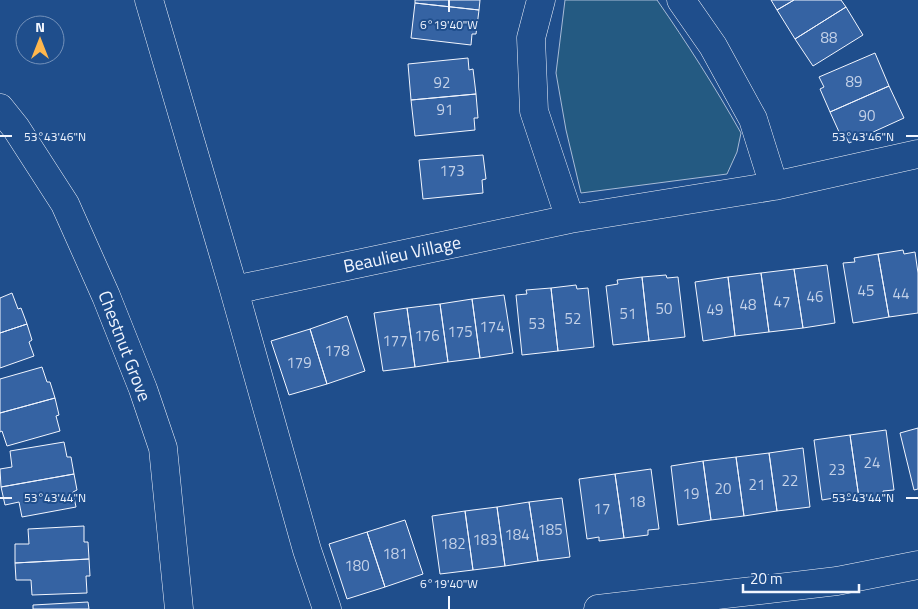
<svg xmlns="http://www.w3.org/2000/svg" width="918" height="609" viewBox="0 0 918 609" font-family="'Titillium Web',sans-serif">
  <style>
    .green { fill: #245a82; stroke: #a8bbd7 }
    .building { fill: #3563a3; stroke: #f2f6ff }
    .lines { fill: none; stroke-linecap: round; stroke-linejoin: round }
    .minor-casing { stroke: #f2f6ff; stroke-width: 29 }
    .minor { stroke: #1f4e8c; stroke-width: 28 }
    .ticks { fill: none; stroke: #f2f6ff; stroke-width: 2 }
    .labels { text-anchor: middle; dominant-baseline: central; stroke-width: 4; stroke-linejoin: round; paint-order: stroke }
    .number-label { font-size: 15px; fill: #c3d1e8 }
    .street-label { font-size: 18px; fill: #f2f6ff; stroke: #1f4e8c }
    .ticks-label { font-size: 12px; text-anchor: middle; fill: #f2f6ff; stroke: #1f4e8c; stroke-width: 4; stroke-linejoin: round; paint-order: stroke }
  </style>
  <rect width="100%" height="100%" fill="#1f4e8c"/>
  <!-- green -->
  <path class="green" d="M565,0H657C687,43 715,87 741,133L737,152L727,174L581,193L566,130L556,73Z"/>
  <!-- building -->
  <path class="building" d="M415,0H480L479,10L415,3Z
    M771,0H794L777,10Z
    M794,0H841L846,7L795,39L777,10Z
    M415,3L479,10L476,34H472L471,45L411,38Z
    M846,7L863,35L813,66L795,39Z
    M875,53L889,86L830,112L820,89L824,87L819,77Z
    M468,58L469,70L473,69L476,94L411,100L408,64Z
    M889,86L904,118L849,143L844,133L840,134L830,112Z
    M476,94L478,118H474L475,130L415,136L411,100Z
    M483,155L486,179L482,180L483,193L423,199L419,160Z
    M903,250L904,254L915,252L918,273V313L889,317L878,254Z
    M878,254L889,317L853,323L843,263L855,262L854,258Z
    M827,265L835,323L803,328L794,269Z
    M794,269L803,328L769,332L761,273Z
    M761,273L769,332L735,336L728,277Z
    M666,275L667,278L678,277L685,337L649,341L642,277Z
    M642,277L649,341L613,345L606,286L618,284L617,280Z
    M728,277L735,336L703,341L695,282Z
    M576,285L577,289L588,288L594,347L558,351L551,288Z
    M551,288L558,351L522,355L516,295L527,294L526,290Z
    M12,293L18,309L21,308L27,324L0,333V298Z
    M504,295L513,353L480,358L472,299Z
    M472,299L480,358L448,362L440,304Z
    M440,304L448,362L415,367L407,308Z
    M407,308L415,367L383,371L374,313Z
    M347,316L365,371L327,384L310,329Z
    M27,324L32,340L29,342L34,356L0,368V333Z
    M310,329L327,384L289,395L271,341Z
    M42,367L47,382H50L55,398L0,413V379Z
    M55,398L59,415L56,416L60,431L7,446L2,431L0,432V413Z
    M918,428V489L914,490L900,433Z
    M886,430L894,490L883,491L884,496L859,498L850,435Z
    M850,435L859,498L834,502V498L822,500L814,440Z
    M64,442L67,457H71L74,474L1,487L0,469L12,467L10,451Z
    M803,448L810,507L777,511L769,453Z
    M769,453L777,511L744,516L736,457Z
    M736,457L744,516L711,520L703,461Z
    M703,461L711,520L678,525L671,466Z
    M651,469L659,529L648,530V535L624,538L615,474Z
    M74,474L77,490L73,492L76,507L22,517L19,502L5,505L1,487Z
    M615,474L624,538L599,541V537L587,539L579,479Z
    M562,498L570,557L538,561L529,502Z
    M529,502L538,561L505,566L497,507Z
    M497,507L505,566L473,570L465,511Z
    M465,511L473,570L440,574L432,516Z
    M405,520L423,574L385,587L367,532Z
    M84,526V542H88L89,559L15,563V544H29L28,529Z
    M367,532L385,587L347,599L329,544Z
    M89,559L90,576H86L87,593L32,595L31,580H16L15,563Z
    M88,602L89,609H33V605Z"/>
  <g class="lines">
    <defs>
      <path id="minor" d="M149,0L234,290L307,550L327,609
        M541,0L531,38L534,111L570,219L774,186L918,154
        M681,0L713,46L753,119L774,186
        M0,108L16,128L65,204L106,296L143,389L163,448L179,609
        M234,290L570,219
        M598,609L837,581L918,565"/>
    </defs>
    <!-- minor casing -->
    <use href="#minor" class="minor-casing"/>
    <!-- minor -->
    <use href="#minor" class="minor"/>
  </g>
  <!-- ticks -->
  <path class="ticks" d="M449,0V12M0,136H12M906,136H918M0,498H12M906,498H918M449,596V609"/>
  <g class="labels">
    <!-- number labels -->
    <g class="number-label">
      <text x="829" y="37">88</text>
      <text x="854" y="81">89</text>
      <text x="442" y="82">92</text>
      <text x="445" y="109">91</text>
      <text x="867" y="115">90</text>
      <text x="452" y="170">173</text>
      <text x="866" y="290">45</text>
      <text x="901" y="293">44</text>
      <text x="815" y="296">46</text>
      <text x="782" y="301">47</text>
      <text x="748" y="304">48</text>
      <text x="664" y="308">50</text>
      <text x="715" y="309">49</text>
      <text x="628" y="313">51</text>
      <text x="573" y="318">52</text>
      <text x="537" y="323">53</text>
      <text x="492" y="326">174</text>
      <text x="460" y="331">175</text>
      <text x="427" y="335">176</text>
      <text x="395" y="340">177</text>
      <text x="337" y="350">178</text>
      <text x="299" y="362">179</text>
      <text x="872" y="462">24</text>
      <text x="837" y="469">23</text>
      <text x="790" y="480">22</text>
      <text x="757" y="484">21</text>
      <text x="723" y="488">20</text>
      <text x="691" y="493">19</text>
      <text x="637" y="501">18</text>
      <text x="602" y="508">17</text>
      <text x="550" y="529">185</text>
      <text x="517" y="534">184</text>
      <text x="485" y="539">183</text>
      <text x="453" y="543">182</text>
      <text x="395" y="553">181</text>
      <text x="357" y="565">180</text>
    </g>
    <!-- street labels -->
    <g class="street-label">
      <text transform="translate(402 254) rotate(-12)">Beaulieu Village</text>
      <text transform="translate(125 346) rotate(69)">Chestnut Grove</text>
    </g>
  </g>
  <g class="ticks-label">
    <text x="449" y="29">6°19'40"W</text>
    <text x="55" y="141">53°43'46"N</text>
    <text x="863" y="141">53°43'46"N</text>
    <text x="55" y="502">53°43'44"N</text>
    <text x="863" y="502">53°43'44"N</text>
    <text x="449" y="588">6°19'40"W</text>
  </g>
  <!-- north arrow -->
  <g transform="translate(40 40)"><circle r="24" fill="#1f4e8c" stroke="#7391ba"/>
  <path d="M0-4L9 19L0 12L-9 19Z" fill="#ffb74d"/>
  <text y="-8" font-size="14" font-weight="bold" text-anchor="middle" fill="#f2f6ff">N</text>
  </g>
  <!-- scale -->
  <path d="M743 584v8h116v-8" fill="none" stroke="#f2f6ff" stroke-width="2.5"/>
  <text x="750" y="584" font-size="15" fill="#f2f6ff" stroke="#1f4e8c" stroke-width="4" paint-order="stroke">20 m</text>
</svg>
